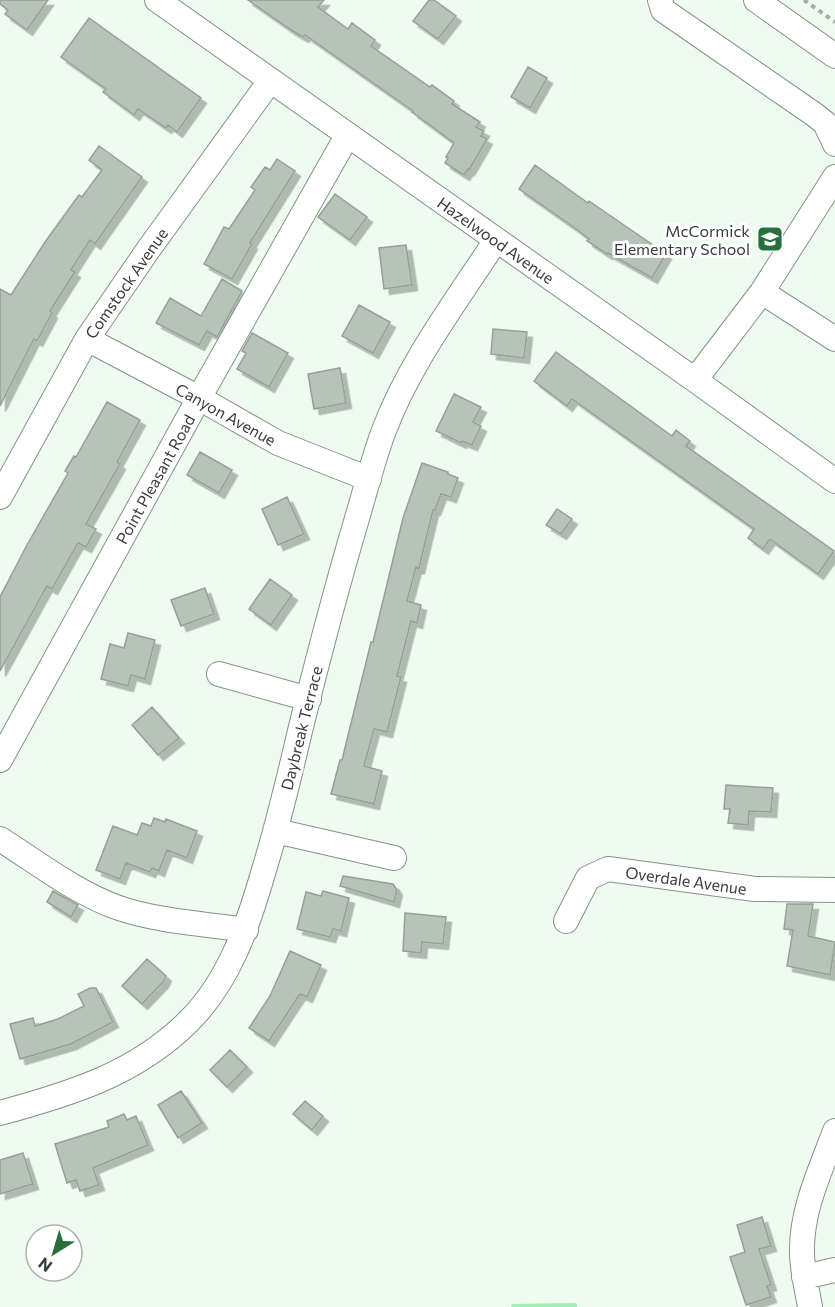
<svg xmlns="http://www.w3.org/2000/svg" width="835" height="1307" viewBox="0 0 835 1307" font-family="Commissioner,sans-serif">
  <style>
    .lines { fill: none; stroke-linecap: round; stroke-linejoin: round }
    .stream { stroke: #a4efb2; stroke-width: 6 }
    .building { fill: #b6c3b8; stroke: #95a196; stroke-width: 1.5; filter: url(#shadow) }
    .minor-casing { stroke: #859287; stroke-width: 26 }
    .path { stroke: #a5afa6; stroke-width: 4; stroke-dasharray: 4.5 4.5; stroke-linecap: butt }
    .minor { stroke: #fff; stroke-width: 24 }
    .labels { text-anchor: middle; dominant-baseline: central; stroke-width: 6; stroke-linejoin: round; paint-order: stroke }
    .poi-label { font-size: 16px; fill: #383d38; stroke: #fff; text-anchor: end }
    .street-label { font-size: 16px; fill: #383d38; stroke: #fff }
  </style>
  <defs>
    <filter id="shadow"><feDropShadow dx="5.5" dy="5.5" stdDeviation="0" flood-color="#0004"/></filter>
  </defs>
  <rect width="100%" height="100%" fill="#eefcf0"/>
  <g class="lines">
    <!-- stream -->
    <path class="stream" d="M514,1307L574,1306"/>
  </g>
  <!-- building -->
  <path class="building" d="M0,0H48L27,30L5,14L8,10L0,4Z
    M248,0H324L318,7L348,29L352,23L375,40L371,46L430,87L432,85L454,101L452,104L480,122L476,127L484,131L481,136L487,139L469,170L468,169L464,175L445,163L448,158L446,157L454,143L412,112L413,111L305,35L303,37L291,30Z
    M429,0H434L456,16L438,39L413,21Z
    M89,18L201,98L177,132L168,125L166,128L138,109L134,115L103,92L106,89L61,57Z
    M528,67L547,78L530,108L511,97Z
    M99,146L142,177L95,244L90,240L71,270L75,272L50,311L52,313L37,341L34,339L0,406V289L11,295L45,242L79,195L82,197L102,170L89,160Z
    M277,159L295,171L250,243L252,244L232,279L204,264L224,227L229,229L255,190L251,187L265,167L270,170Z
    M535,165L588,203L589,201L666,254L652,278L608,253L607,254L587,241L589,239L572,226L519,189Z
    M335,194L367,217L350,240L318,217Z
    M406,245L412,285L384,289L379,248Z
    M222,279L242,291L217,337L207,331L199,345L156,323L170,298L201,316Z
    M359,305L390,322L373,353L342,336Z
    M493,329L527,332L524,358L491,354Z
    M252,333L288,353L269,387L237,369L246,353L242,351Z
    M556,352L672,436L676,430L690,441L686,446L834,551L818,574L771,540H769L763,549L748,538L754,529L572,399L567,406L534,381Z
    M340,368L346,403L314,409L308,374Z
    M454,394L481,407L473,422L481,426L472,445L462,441L461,443L436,431Z
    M107,402L140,420L117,462L120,464L86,524L96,529L86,547L78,543L52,589L47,586L0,671V597L27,545L68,473L65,471L74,456L76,457Z
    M200,452L232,470L219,493L187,475Z
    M422,463L448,472V474L458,478L451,497L441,494L435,510H433L419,568L416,567L407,601L421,605L417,623L411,621L397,676L401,677L387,732L374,729L364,766L382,771L374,804L331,794L340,760H342L371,642H373L403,518Z
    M287,497L304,534L278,545L262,509Z
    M557,509L572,519L561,534L546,525Z
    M270,579L292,595L271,625L249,609Z
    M205,588L214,614L181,626L171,600Z
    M128,633L155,640L145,679L131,675L128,686L101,679L110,644L124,648Z
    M152,707L179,738L158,755L132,725Z
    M726,785L773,788L771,812L749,811L748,825L728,823L730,809H724Z
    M154,818L165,822L166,819L197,831L187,858L167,850L159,871L152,868L150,872L126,863L120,879L96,870L113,826L137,835L142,823L151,826Z
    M343,876L393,884L397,890L394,902L340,886Z
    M53,891L78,905L71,917L47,902Z
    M323,891L349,898L341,931L333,929L330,937L297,929L306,892L321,896Z
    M787,904H813L808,936L835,942L830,975L787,966L793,930L784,929Z
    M405,913L446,917L443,944L422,942L421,953L403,951Z
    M290,951L321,965L307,997L300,994L269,1041L249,1028L270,996Z
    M147,959L166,976L163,982L142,1004L122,986Z
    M90,988H96L113,1022L71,1044L20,1059L10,1024L33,1018L35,1026L58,1019L84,1006L78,994Z
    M230,1050L247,1067L227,1087L210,1070Z
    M181,1091L202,1123L178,1138L158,1105Z
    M305,1101L323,1116L312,1130L293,1114Z
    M124,1114L127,1120L136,1116L148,1145L93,1168L99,1185L80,1191L76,1180L67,1183L55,1144L109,1127L107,1121Z
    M23,1153L33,1184L0,1194V1160Z
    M762,1217L771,1246L759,1249L771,1285L767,1286L771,1297L746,1305L730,1257L745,1252L737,1225Z"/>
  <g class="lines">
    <defs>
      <path id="minor" d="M157,0L695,380L835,481
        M660,0L663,10L815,115L825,123L835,144
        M756,0L835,56
        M762,292L835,339
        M87,339L199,398L278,443L369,479
        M695,380L762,292L835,177
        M0,497L87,339L148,250L270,81
        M219,674L309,699
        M0,760L199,398L347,136
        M276,831L394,858
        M0,839C38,863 76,893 119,908C156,921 206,924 246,930
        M566,921L588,878L608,869L755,889L835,890
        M0,1113C70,1094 136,1074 189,1021C230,980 248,925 264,870C278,824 289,778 300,731C318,658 337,586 358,515C366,488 373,460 383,433C409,363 456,302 496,240
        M804,1277L835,1270
        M810,1307C807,1289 802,1270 802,1252C801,1210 821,1169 835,1131"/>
    </defs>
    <!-- minor casing -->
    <use href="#minor" class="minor-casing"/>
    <!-- path -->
    <path class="path" d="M804,0L835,22"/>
    <!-- minor -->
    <use href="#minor" class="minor"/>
  </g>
  <!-- icons -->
  <defs>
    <symbol id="school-square" viewBox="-11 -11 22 22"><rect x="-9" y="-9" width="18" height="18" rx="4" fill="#276f3b" stroke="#fff"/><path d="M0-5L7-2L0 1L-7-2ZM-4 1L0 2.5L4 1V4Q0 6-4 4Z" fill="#fff"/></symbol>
  </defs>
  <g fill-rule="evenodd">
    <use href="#school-square" x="755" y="224" width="30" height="30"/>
  </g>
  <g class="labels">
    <!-- poi labels -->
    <g class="poi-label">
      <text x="750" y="230">McCormick<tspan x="750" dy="18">Elementary School</tspan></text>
    </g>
    <!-- street labels -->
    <g class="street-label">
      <text transform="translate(496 240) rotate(35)">Hazelwood Avenue</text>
      <text transform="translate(126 283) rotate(-55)">Comstock Avenue</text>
      <text transform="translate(226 414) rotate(29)">Canyon Avenue</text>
      <text transform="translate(155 479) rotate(-61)">Point Pleasant Road</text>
      <text transform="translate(301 728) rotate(-76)">Daybreak Terrace</text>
      <text transform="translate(686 880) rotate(8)">Overdale Avenue</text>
    </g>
  </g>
  <!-- north arrow -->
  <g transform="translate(54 1253) rotate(217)"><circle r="28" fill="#ffffff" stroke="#afb1af" stroke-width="1.5"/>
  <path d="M0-4.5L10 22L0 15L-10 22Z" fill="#276f3b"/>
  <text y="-9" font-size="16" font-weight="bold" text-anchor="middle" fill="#383d38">N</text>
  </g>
</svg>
